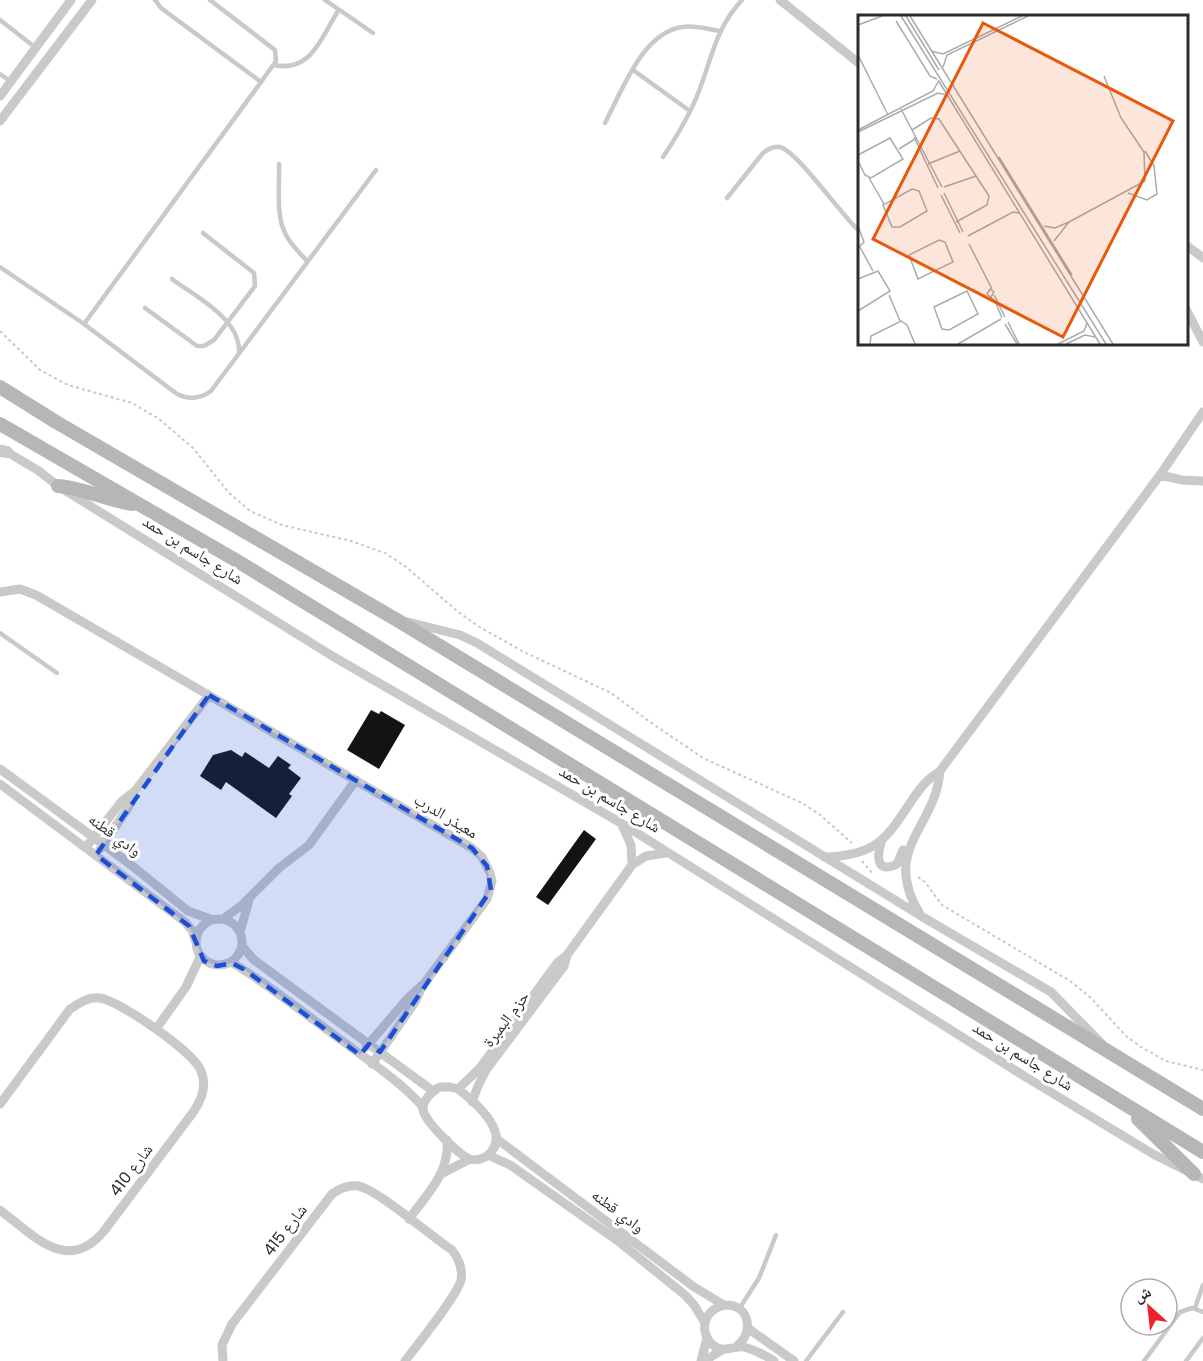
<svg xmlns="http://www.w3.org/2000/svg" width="1203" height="1361" viewBox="0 0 1203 1361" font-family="Poppins,'Noto Naskh Arabic',sans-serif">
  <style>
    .building { fill: #131313 }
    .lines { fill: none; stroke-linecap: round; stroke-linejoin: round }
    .path { stroke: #c9c9c9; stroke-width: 2; stroke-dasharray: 3 3; stroke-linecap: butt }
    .service { stroke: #c9c9c9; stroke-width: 4.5 }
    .minor { stroke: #c9c9c9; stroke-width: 9 }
    .tertiary { stroke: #c9c9c9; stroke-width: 12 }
    .secondary { stroke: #b6b6b6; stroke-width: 14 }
    .marked { fill: #1d4ed8; fill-opacity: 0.2; stroke: #1d4ed8; stroke-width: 4.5; stroke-dasharray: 12 8; stroke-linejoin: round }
    .labels { text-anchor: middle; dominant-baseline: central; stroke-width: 6; stroke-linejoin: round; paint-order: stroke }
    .street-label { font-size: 16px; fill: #2c2c2c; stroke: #fff }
    .inset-road { fill: none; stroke: #ababab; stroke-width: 1.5 }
    .view { fill: #e8590c; fill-opacity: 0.15; stroke: #e8590c; stroke-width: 3 }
    .inset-edge { fill: none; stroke: #2c2c2c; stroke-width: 3 }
  </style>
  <rect width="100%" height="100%" fill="#fff"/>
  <!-- building -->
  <path class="building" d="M371,710L379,714L381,711L405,725L379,769L347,750Z
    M231,750L242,757L245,752L269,768L278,756L291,765L288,768L301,778L289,794L292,796L276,818L226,782L221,790L200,776L213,755Z
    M584,830L596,839L548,905L536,897Z"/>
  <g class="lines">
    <!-- path -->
    <path class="path" d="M0,331L40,370L68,385L132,403L159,419L193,448L229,493L250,511L282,525L351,541L385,553L406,567L457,611L478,626L522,651L611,693L650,722L703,758L802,803L819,814L852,843
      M862,861L872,873
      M918,877L925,882L942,905L1070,981L1091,998L1126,1036L1141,1047L1166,1061L1203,1070"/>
    <!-- service -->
    <path class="service" d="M155,0L161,8L261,82L276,61L275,50L210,0
      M325,0L373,33
      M0,20L36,48
      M274,65C311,73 321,38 338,11
      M633,70L690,111
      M0,74L10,81
      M605,123C622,91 642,33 682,27C695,25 707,29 719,31
      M663,157C677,136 690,115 699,91C712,57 716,28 742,0
      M279,164C280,186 275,215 286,235C291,245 300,253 307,261
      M727,198L763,153C768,149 773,146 780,147C798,152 841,215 860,232
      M0,267L84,324L177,394C189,400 200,399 211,391L376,170
      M172,279C196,297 241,319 239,353
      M145,308L197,346H204L214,340L255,286L254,273L203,233
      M84,324L261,82
      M0,633L57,673
      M1195,1308L1203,1285
      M739,1309L759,1278L776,1235
      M806,1361L843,1312
      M1144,1361L1180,1312L1192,1308L1203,1312
      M1186,1361L1203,1338"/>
    <!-- minor -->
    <path class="minor" d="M780,0L860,64
      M0,96L71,0
      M0,121L92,0
      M1186,245L1203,258
      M1186,309L1203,342
      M2,449L39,471L58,486L334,657L621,823L1029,1079L1153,1154L1203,1179
      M1160,475L1182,480L1203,481
      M0,592L20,589L36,595L472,848L482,857L490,873L492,881L487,899L423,985L415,1002L372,1064
      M408,622L460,635L477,643L921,916L1051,992L1102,1044
      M0,769L130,864L188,911L213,920
      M0,784L185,922L192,930L195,940
      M622,825L631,845L632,865
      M882,840C877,854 875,875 897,864L903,850
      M86,847L122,801L135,791
      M100,849L128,808L135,791L209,695
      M824,857C875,856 886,840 912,800C921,787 927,779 940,771L1160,475L1203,412
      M920,914C880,849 936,828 940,771
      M196 942a23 23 0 1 1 46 0a23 23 0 1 1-46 0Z
      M223,919L242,905L279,868L309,845L356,780
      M240,932L249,900
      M242,946L254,960L433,1091
      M231,962C268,984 302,1012 337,1037C366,1059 399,1080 423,1107
      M156,1029L186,987L200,957
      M366,1047L408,998L421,986
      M440,1087H450L458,1089C475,1102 513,1134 488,1155C483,1159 477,1161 470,1159C460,1156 423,1120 423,1109C423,1100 432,1091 440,1087Z
      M458,1089L480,1068L558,962L567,955L632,865L646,856L666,853
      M472,1102L478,1086L486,1070L564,966L567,955
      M0,1104L70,1009C79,1003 89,996 100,998C120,1001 194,1052 201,1071C207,1085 202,1099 194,1111L104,1231C68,1275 33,1235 0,1210
      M497,1139L694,1287L724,1305
      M488,1155L510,1165L618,1241L685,1295L694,1305L705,1323
      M443,1173L470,1159
      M409,1219C427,1194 450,1173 447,1140
      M749,1329L794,1361
      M737,1346C753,1334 751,1307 728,1305C721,1305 716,1307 711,1312C699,1324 705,1345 721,1349C730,1350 736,1346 744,1347C755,1350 765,1355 774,1361
      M223,1361L222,1345L232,1324L332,1194C339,1189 348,1185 358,1186C377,1189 432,1237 452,1250C459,1259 463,1268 461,1280C457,1296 417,1345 405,1361
      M701,1361L707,1338
      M704,1361L724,1349"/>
    <!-- tertiary -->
    <path class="tertiary" d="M0,451L7,452"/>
    <!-- secondary -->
    <path class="secondary" d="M0,387L56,422L397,620L1203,1109
      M0,424L239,562L1203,1152
      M58,486C84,488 106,500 132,504
      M1138,1119L1194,1174"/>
  </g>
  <!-- marked area -->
  <path class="marked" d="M209,695L472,848L487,866L491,890L380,1052L369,1044L360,1055L245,970L232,963L217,966L204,961L189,926L96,855Z"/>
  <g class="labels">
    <!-- street labels -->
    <g class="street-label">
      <text transform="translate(193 550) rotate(32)">شارع جاسم بن حمد</text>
      <text transform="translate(610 799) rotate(31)">شارع جاسم بن حمد</text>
      <text transform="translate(446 816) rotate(31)">معيذر الدرب</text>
      <text transform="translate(115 835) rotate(36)">وادي قطنه</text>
      <text transform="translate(506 1019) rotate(-53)">حزم البمبرة</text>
      <text transform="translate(1023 1056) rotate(32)">شارع جاسم بن حمد</text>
      <text transform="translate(131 1170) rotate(-53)">شارع 410</text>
      <text transform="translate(618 1211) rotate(37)">وادي قطنه</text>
      <text transform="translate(285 1230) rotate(-52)">شارع 415</text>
    </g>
  </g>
  <!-- overview -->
  <g transform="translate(858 15)">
    <rect width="330" height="330" fill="#fff"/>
    <path class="inset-road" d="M43,1L248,329M48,1L81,55M52,1L255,329M38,6L72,61L79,64M0,10L24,1M73,36L85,39L164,1M0,40L30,100M85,52L89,40L170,1M80,65L242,329M43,94L84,172M0,115L75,76L80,67M54,115L73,103L81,104L131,181L129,190L98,207M0,117L80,78L88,80M56,122L80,173M41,134L57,124M0,140L32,123L45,144L13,163L7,160L0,146M141,142L214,260M70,149L102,136M11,163L26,189M86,172L118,161M54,174L61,176L69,196L42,212H34L25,190ZM86,178L105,217M270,178L289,185L299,179L296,151L287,136M83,180L102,218M0,211L6,227L0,233M186,211L197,213L211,207L287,166L286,137L263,103L246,61M110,221L155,197L161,198M81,225L87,227L95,247L60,264L51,240ZM196,226L211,207M111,229L134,274M2,232L15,256M0,264L20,256L32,276L0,296M109,276L120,299L91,315L84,314L76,292ZM31,280L42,306M136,280L147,302M133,282L136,277L132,274L129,279L137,286L144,303M150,307L161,329M147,309L159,329M12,329L13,321L43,306L49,310L57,329M100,329L143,304M200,329L226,316L229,308M208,329L227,320L237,322"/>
    <path class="view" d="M125,8L315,106L205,322L15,224Z"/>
    <rect width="330" height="330" class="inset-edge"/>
  </g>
  <!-- north arrow -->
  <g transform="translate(1149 1307) rotate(333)"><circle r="28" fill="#ffffff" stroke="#ababab" stroke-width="1.5"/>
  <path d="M0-4.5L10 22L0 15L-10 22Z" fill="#ef222b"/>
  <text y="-9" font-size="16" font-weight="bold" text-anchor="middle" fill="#2c2c2c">ش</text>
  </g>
</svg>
